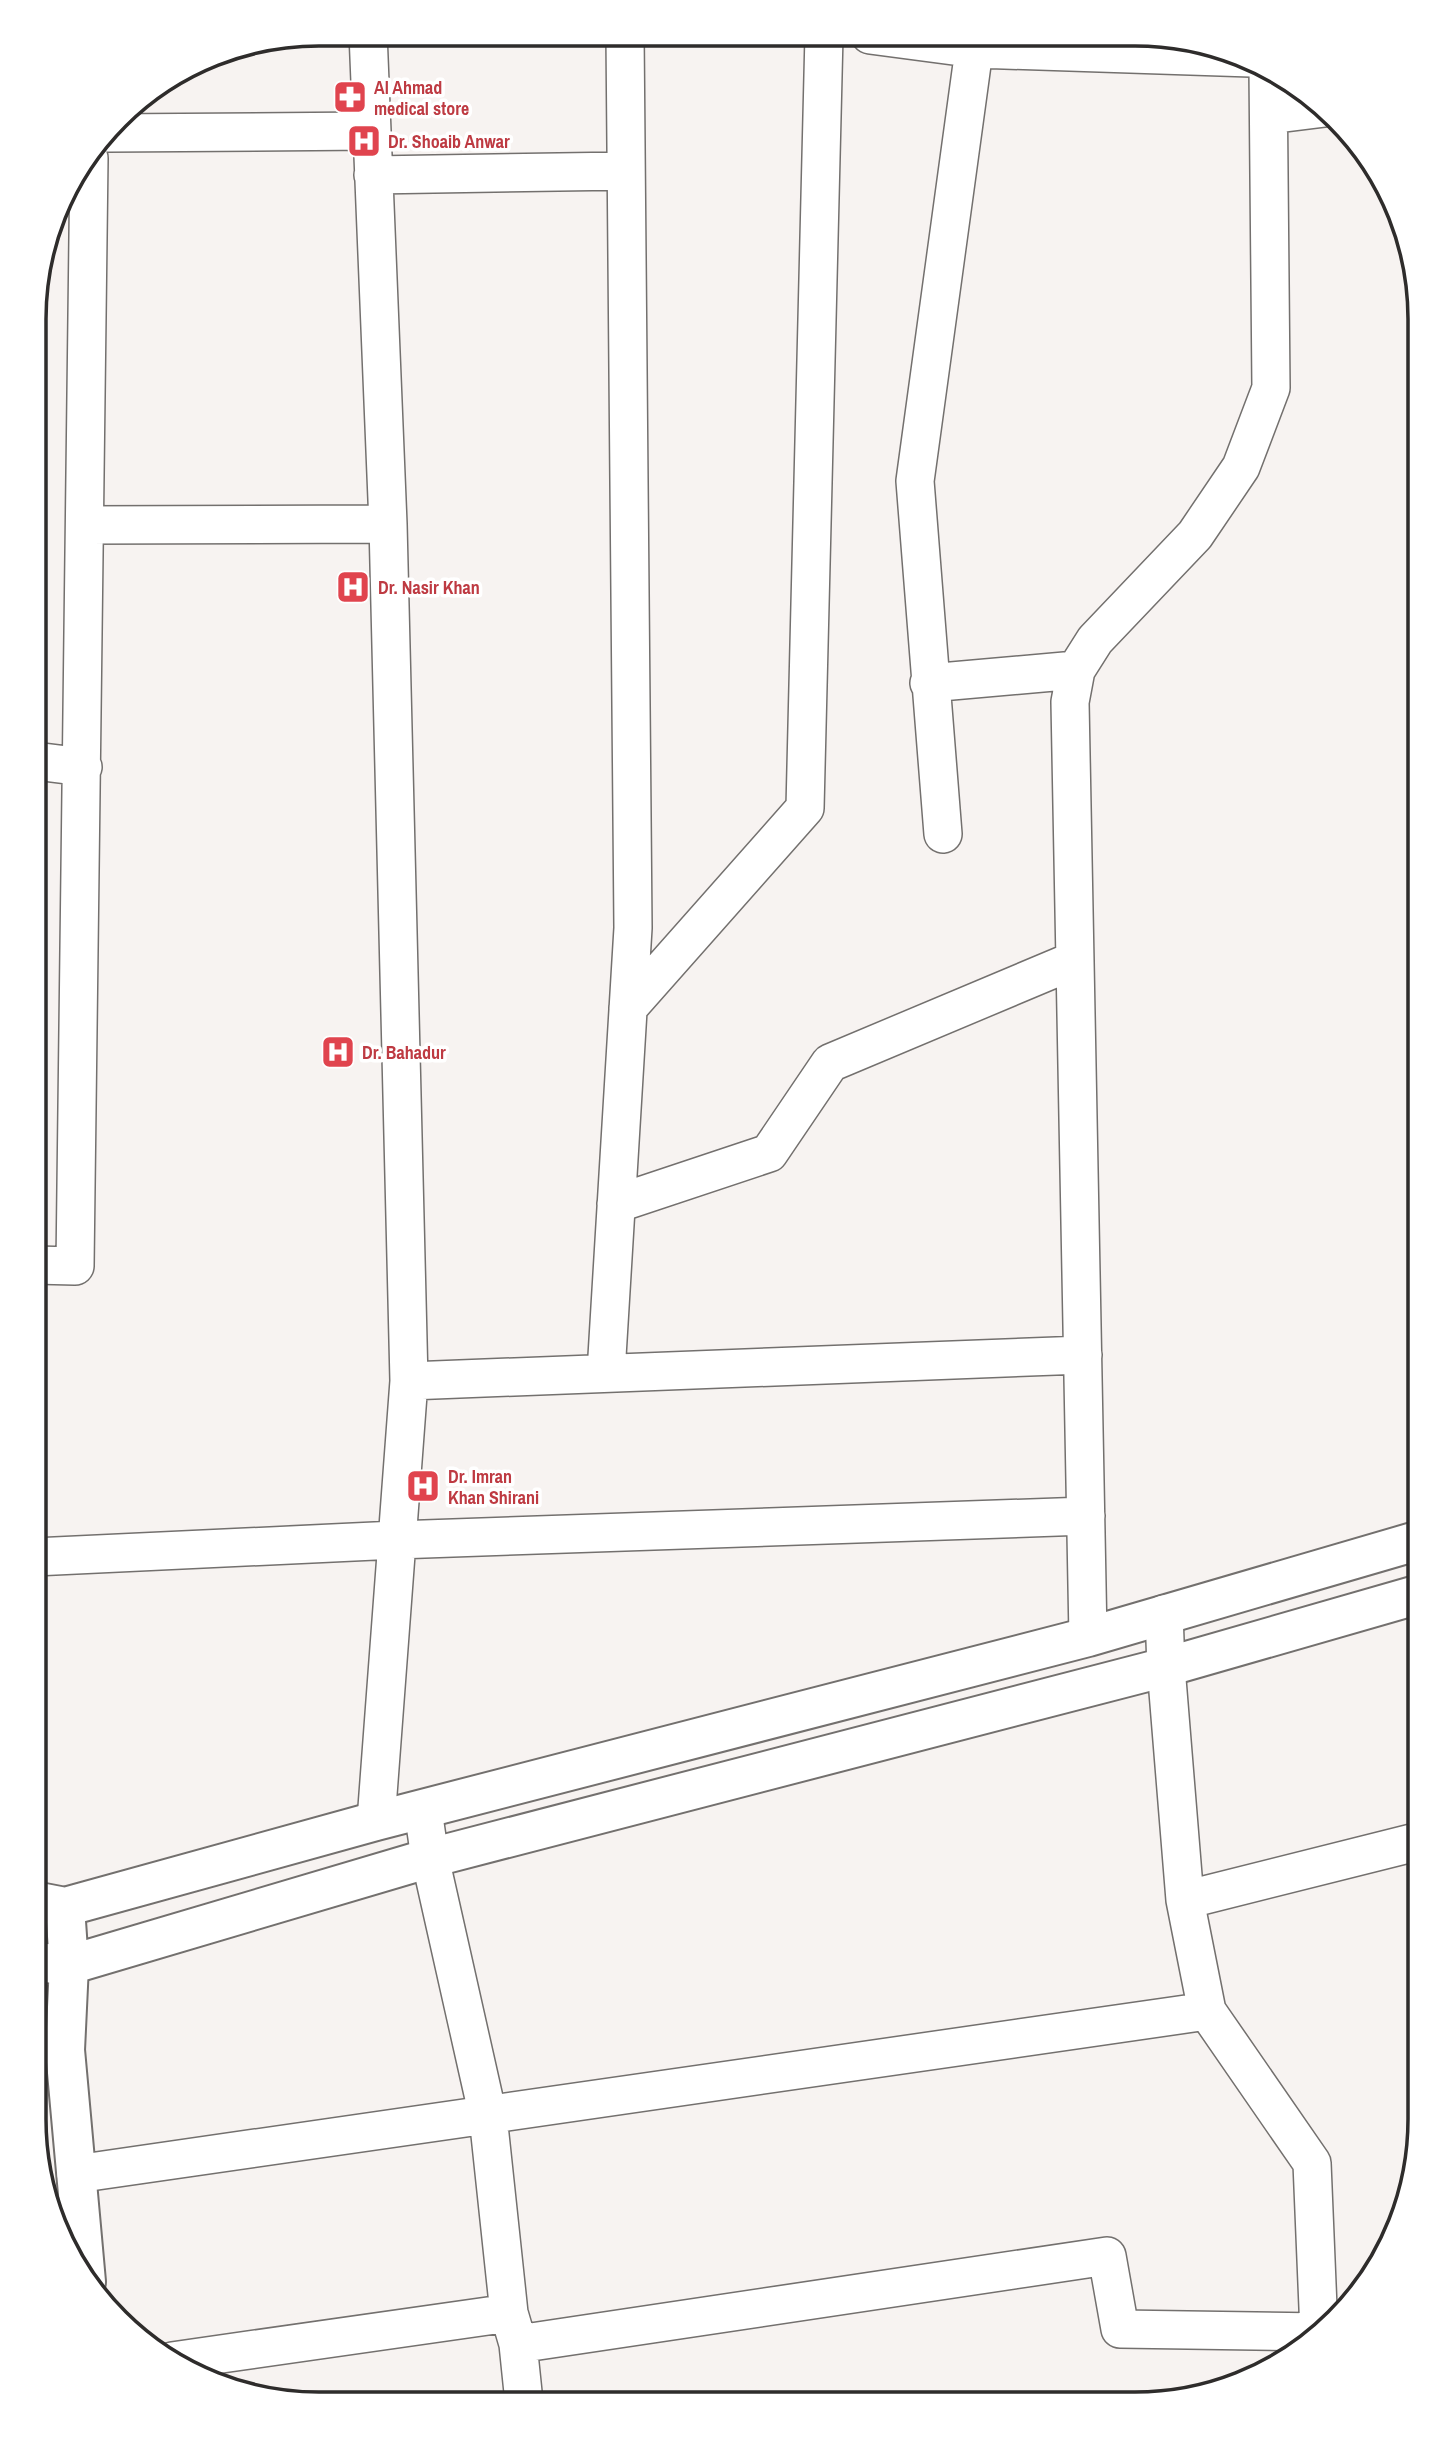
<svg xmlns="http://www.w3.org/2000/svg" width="1454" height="2437" viewBox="0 0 1454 2437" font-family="'Archivo Narrow',sans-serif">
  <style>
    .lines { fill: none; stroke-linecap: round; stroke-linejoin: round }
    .street-casing { stroke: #73706e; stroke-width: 40 }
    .secondary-casing { stroke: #73706e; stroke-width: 42 }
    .street { stroke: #fff; stroke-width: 37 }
    .secondary { stroke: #fff; stroke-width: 38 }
    .labels { text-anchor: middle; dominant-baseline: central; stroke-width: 7; stroke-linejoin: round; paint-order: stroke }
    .health-label { font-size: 18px; font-weight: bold; fill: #be3a42; stroke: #fff; text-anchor: start }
    .rim { fill: none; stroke: #2e2c2b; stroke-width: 3.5 }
  </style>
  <rect width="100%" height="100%" fill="#f7f3f1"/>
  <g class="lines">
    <defs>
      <path id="street" d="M368,33L388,524L409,1381L1083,1355
        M870,35L976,49L1251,58
        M1269,115L1325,108
        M108,133L372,131
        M373,175L626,171
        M85,525L388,524
        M929,683L1076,670
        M35,761L83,767
        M943,834L915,481L976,35
        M628,1008L805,808L824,35
        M616,1204L769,1153L830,1063L1075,960
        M34,1265L75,1266L89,158
        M606,1373L633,928L625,34
        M34,1557L396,1540L1086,1516
        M1164,1614L1166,1667L1185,1900L1207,2011L1312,2163L1319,2332
        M1088,1637L1070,702L1076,670L1095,640L1195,535L1241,467L1271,388L1268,68
        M423,1810L430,1858L488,2116L509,2313
        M376,1821L409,1381
        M1185,1900L1420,1841
        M76,2174L1207,2011
        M518,2344L524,2402
        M172,2361L509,2313L518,2344L1107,2256L1120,2329L1322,2332"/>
      <path id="secondary" d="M34,1901L65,1907L376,1821L1088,1637L1420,1540
        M65,1907L69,1965L65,2050L86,2282
        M33,1962L69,1965L430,1858L1166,1667L1420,1594"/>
    </defs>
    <!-- street casing -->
    <use href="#street" class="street-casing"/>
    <!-- secondary casing -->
    <use href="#secondary" class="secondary-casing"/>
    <!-- street -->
    <use href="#street" class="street"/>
    <!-- secondary -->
    <use href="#secondary" class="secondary"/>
  </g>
  <!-- icons -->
  <defs>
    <symbol id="pharmacy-square" viewBox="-11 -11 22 22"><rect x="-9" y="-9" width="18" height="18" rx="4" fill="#e0444e" stroke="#fff"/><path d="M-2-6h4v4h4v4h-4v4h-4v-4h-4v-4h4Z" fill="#fff"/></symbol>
    <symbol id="hospital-square" viewBox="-11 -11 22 22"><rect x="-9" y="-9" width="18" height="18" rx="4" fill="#e0444e" stroke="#fff"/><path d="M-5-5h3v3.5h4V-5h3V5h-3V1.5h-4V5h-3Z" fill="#fff"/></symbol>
  </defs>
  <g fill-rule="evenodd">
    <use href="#pharmacy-square" x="331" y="78" width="38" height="38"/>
    <use href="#hospital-square" x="345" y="122" width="38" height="38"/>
    <use href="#hospital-square" x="334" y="568" width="38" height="38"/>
    <use href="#hospital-square" x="319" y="1033" width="38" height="38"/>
    <use href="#hospital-square" x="404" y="1467" width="38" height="38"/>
  </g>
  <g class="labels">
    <!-- health labels -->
    <g class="health-label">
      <text x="374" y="87">Al Ahmad<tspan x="374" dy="21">medical store</tspan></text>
      <text x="388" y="141">Dr. Shoaib Anwar</text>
      <text x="378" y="587">Dr. Nasir Khan</text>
      <text x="362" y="1052">Dr. Bahadur</text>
      <text x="448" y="1476">Dr. Imran<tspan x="448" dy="21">Khan Shirani</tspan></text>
    </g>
  </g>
  <!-- crop -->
  <path d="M0 0H1454V2437H0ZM319 46H1135A273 273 0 0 1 1408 319V2119A273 273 0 0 1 1135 2392H319A273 273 0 0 1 46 2119V319A273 273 0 0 1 319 46Z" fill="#fff" fill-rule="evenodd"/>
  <path class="rim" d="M319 46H1135A273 273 0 0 1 1408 319V2119A273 273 0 0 1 1135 2392H319A273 273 0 0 1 46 2119V319A273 273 0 0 1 319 46Z"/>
</svg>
